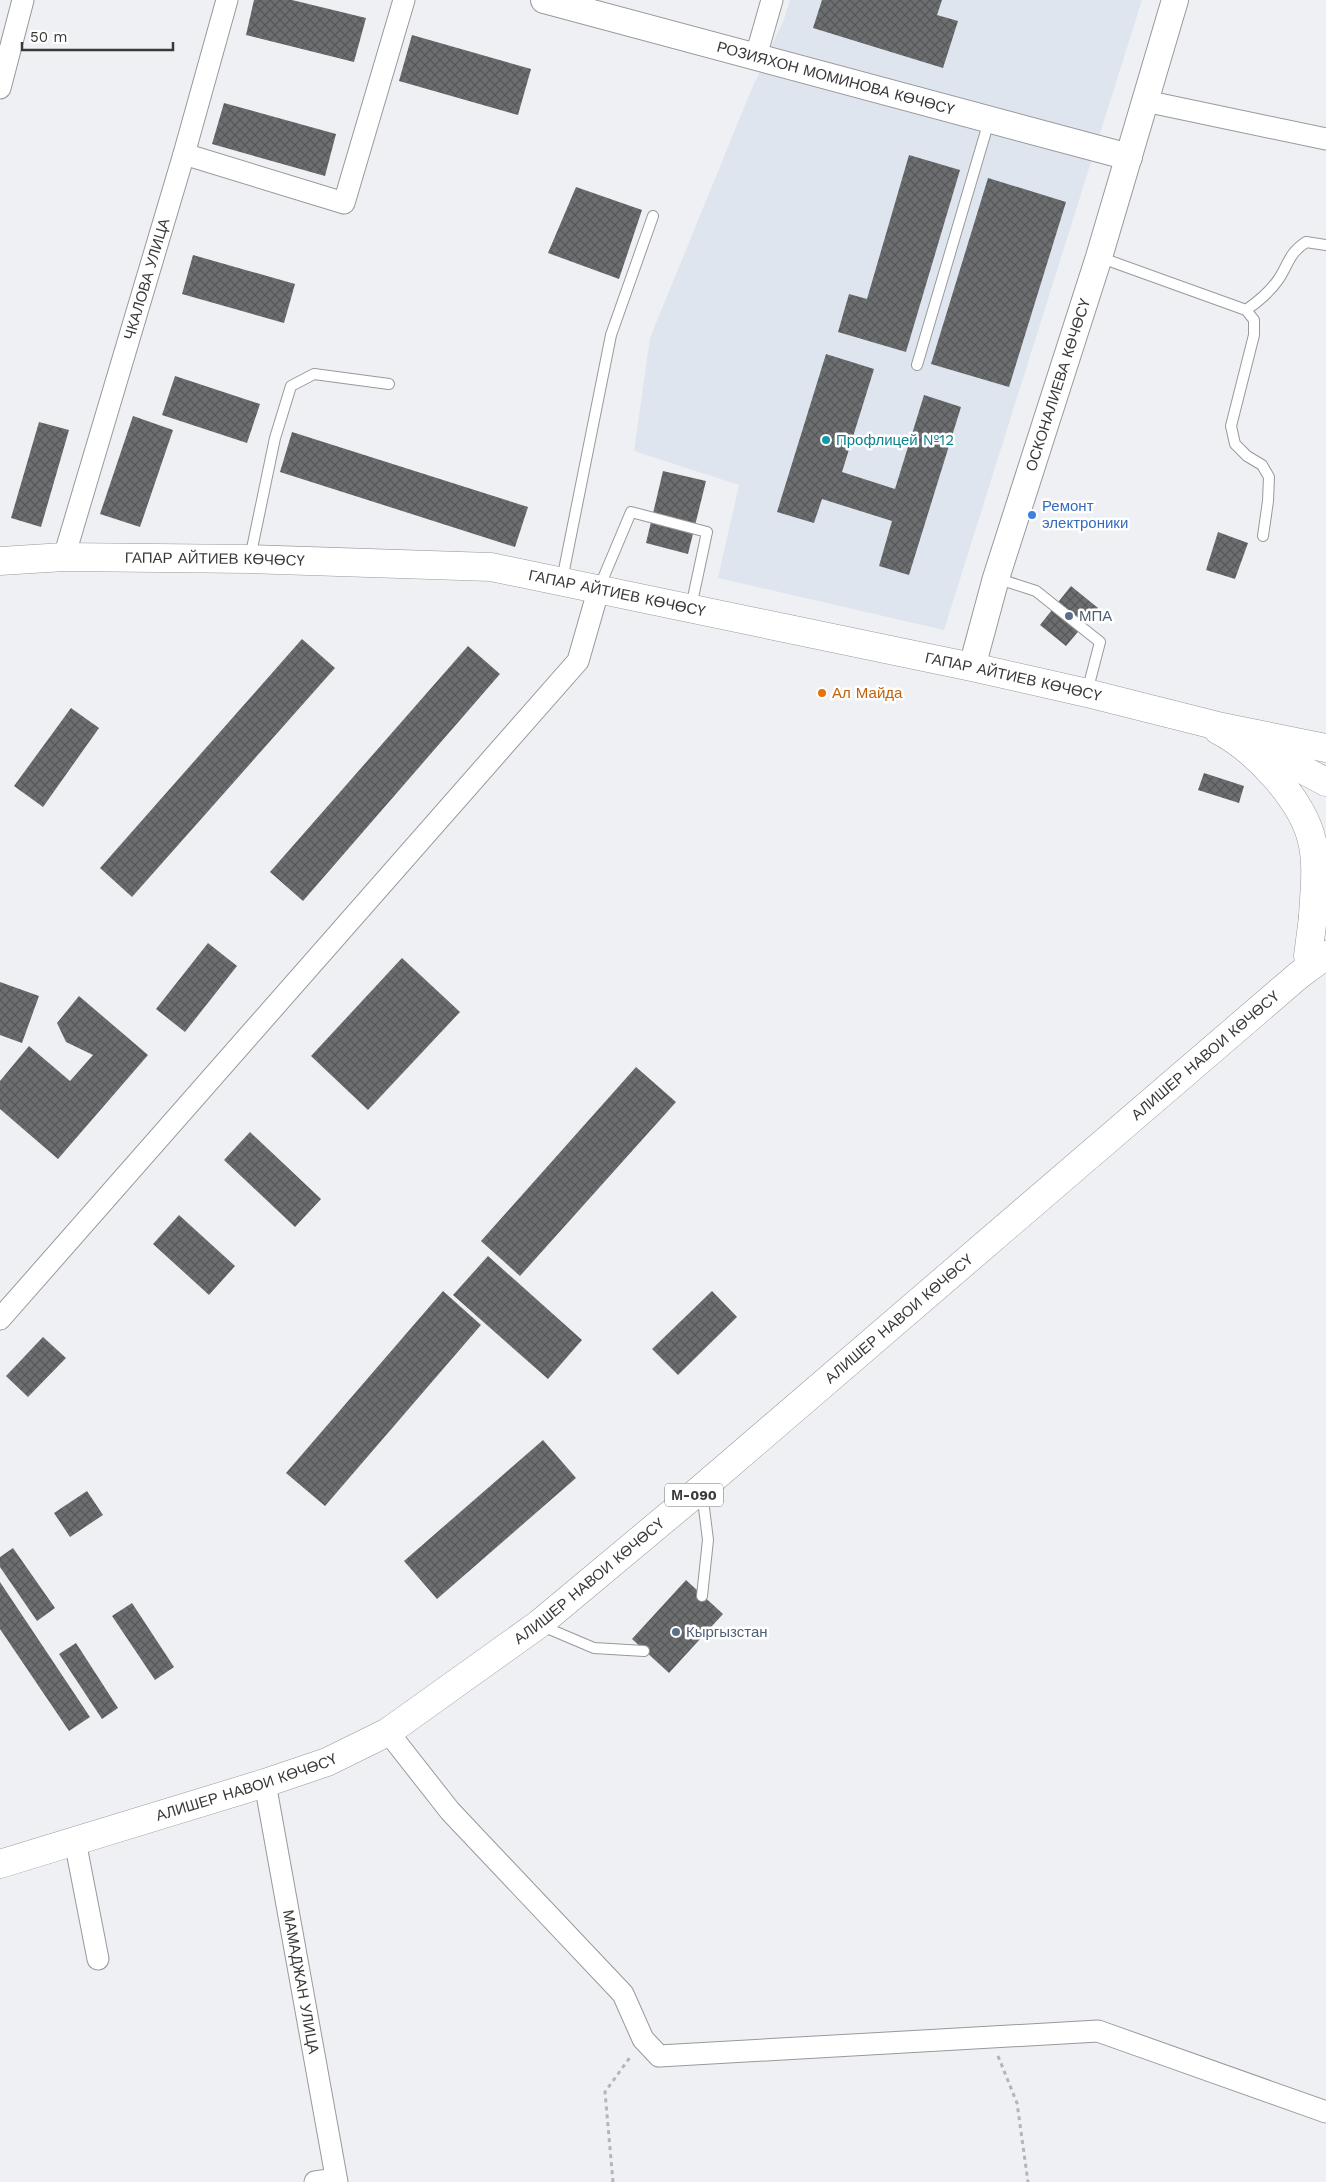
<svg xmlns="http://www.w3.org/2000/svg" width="1326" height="2182" viewBox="0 0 1326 2182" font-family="'Work Sans',sans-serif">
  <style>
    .built { fill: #dfe5ee }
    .building { fill: url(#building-cross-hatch) }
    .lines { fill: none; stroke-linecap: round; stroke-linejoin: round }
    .service-casing { stroke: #97999b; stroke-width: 12 }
    .minor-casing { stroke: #97999b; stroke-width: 23 }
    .tertiary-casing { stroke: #97999b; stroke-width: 28 }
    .primary-casing { stroke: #97999b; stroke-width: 29 }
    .path { stroke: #b3b5b7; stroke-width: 3; stroke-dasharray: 4 4; stroke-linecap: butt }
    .service { stroke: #fff; stroke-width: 10 }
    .minor { stroke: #fff; stroke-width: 21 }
    .tertiary { stroke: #fff; stroke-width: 26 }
    .primary { stroke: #fff; stroke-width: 28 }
    .culture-dot { fill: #0f9aa8; stroke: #fff; stroke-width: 2 }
    .shop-dot { fill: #3f7fe0; stroke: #fff; stroke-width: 2 }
    .service-dot { fill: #5c6f8a; stroke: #fff; stroke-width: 2 }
    .food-dot { fill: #e8710a; stroke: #fff; stroke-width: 2 }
    .labels { text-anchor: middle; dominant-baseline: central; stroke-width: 5; stroke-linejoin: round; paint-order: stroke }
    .shield { fill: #fff; stroke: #747475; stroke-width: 1 }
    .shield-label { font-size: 14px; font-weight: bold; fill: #39393a }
    .street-label { font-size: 15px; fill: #39393a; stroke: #fff }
    .culture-label { font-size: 15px; fill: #0d838f; stroke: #fff; text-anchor: start }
    .shop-label { font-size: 15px; fill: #366cbe; stroke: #fff; text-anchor: start }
    .service-label { font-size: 15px; fill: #4e5e75; stroke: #fff; text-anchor: start }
    .food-label { font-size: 15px; fill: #c56008; stroke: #fff; text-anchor: start }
  </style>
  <defs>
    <pattern id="building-cross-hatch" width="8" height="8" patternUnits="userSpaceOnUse" patternTransform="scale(1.25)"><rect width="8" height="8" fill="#6c6e70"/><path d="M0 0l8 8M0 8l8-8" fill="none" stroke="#555758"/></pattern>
  </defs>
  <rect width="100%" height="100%" fill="#eef0f3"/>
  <!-- built -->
  <path class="built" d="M790,0H1142L944,630L718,578L739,485L634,451L650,338L752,88L784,19Z"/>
  <!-- building -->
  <path class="building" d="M254,0H292L366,18L354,62L246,35Z
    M822,0H942L937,15L958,21L943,68L813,28Z
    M412,35L531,69L518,115L399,81Z
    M224,103L336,134L325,176L212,144Z
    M909,155L960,170L906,352L838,332L849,294L867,299Z
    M988,178L1066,202L1009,387L931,364Z
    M576,187L642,210L619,279L548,253Z
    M193,255L295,284L284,323L182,294Z
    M826,354L874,369L842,472L895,489L924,395L961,407L909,575L879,566L892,521L822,499L814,523L777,512Z
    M175,376L260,404L247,443L162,415Z
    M133,416L173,430L140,527L100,514Z
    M39,422L69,430L41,527L11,518Z
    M292,432L528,507L515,547L280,472Z
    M663,471L706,481L688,554L646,543Z
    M1218,532L1248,543L1235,579L1206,570Z
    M1071,586L1098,608L1066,646L1040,625Z
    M302,639L335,668L132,897L100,868Z
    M468,646L500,674L303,901L270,872Z
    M71,708L99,728L43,807L14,786Z
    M1204,773L1244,786L1239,803L1198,790Z
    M208,943L237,966L185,1032L156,1009Z
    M402,958L460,1012L368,1110L311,1056Z
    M0,982L39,996L22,1043L0,1035Z
    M79,996L148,1055L58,1159L0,1109V1081L29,1046L70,1081L93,1055L66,1042L57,1023Z
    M636,1067L676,1102L520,1276L481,1241Z
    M250,1132L321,1199L295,1227L224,1160Z
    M179,1215L235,1266L209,1295L153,1244Z
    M488,1256L582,1340L548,1379L453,1295Z
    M443,1291L481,1325L325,1506L286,1473Z
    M712,1291L737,1317L678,1375L652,1349Z
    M43,1337L66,1358L28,1397L6,1376Z
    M543,1440L576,1478L437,1599L404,1561Z
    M87,1491L103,1515L70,1537L54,1513Z
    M13,1548L55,1608L37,1621L0,1567V1557Z
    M686,1580L723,1614L669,1673L632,1639Z
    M0,1582L90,1717L69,1731L0,1629Z
    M132,1603L174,1667L155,1680L112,1616Z
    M76,1643L118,1708L102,1719L59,1654Z"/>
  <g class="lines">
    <defs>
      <path id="service" d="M1099,257L1246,310L1254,320V335L1231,426L1235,444L1247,456L1262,465L1269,477L1268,501L1263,536
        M1246,310C1259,301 1269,293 1278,280C1289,264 1288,254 1306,242L1326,245
        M917,365L989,121
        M250,558L275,438L291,386L314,374L389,384
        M996,578L1036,591L1100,642L1087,692
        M562,580L611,335L653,216
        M599,588L631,512L707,532L691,607
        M702,1596L708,1540L702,1492
        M542,1626L594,1648L644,1651"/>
      <g id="minor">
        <path d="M756,56L772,0"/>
        <path d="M0,88L23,0"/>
        <path d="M1145,101L1326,139"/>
        <path d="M184,154L344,203L404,0"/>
        <path id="s1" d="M64,557L184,154L227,0"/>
        <path d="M0,1319L578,661L599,588"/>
        <path d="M388,1732L450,1811L623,1994L643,2039L659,2056L1098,2031L1326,2112"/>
        <path id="s2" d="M265,1783L337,2182"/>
        <path d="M75,1841L98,1959"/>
        <path d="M315,2182L336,2179"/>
      </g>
      <g id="tertiary">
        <path id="s3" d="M544,0L1129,157"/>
        <path id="s4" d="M972,667L996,578L1099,257L1175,0"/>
      </g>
      <g id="primary">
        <path id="s5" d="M0,561L64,557L250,559L491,567L972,667L1087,693L1222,727L1326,748"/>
        <path d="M1218,730C1255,749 1303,800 1312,841C1318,865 1314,893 1313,917"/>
        <path d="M1254,744L1326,782"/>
        <path d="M1308,956L1313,917L1319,900"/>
        <path id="s6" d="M0,1864L265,1783L327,1762L388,1732L539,1624L702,1488L1299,975L1326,955"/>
      </g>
    </defs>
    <!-- service casing -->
    <use href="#service" class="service-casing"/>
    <!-- minor casing -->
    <use href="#minor" class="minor-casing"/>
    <!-- tertiary casing -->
    <use href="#tertiary" class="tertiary-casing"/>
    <!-- primary casing -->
    <use href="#primary" class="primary-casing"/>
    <!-- path -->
    <path class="path" d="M998,2056L1017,2103L1028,2182
      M613,2182L605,2092L631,2056"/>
    <!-- service -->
    <use href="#service" class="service"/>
    <!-- minor -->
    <use href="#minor" class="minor"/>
    <!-- tertiary -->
    <use href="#tertiary" class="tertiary"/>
    <!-- primary -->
    <use href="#primary" class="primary"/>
  </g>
  <!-- markers -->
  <circle class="culture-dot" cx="826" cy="440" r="5"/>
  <circle class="shop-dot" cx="1032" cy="515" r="5"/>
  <g class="service-dot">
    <circle cx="1069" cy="616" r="5"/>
    <circle cx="676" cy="1632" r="5"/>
  </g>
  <circle class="food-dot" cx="822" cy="693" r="5"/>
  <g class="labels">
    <!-- shield labels -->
    <rect class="shield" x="665" y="1483.5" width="58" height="23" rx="4"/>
    <g class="shield-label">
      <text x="694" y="1495">М-090</text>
    </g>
    <!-- street labels -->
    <g class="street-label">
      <text stroke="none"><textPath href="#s3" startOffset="302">РОЗИЯХОН МОМИНОВА КӨЧӨСҮ</textPath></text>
      <text stroke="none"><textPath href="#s1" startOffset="290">ЧКАЛОВА УЛИЦА</textPath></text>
      <text stroke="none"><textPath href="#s4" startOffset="295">ОСКОНАЛИЕВА КӨЧӨСҮ</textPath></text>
      <text stroke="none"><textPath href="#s5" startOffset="215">ГАПАР АЙТИЕВ КӨЧӨСҮ</textPath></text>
      <text stroke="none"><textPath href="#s5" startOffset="620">ГАПАР АЙТИЕВ КӨЧӨСҮ</textPath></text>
      <text stroke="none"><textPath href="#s5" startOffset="1025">ГАПАР АЙТИЕВ КӨЧӨСҮ</textPath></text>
      <text stroke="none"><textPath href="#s6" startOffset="1472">АЛИШЕР НАВОИ КӨЧӨСҮ</textPath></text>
      <text stroke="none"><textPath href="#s6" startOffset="1068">АЛИШЕР НАВОИ КӨЧӨСҮ</textPath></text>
      <text stroke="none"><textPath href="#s6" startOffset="662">АЛИШЕР НАВОИ КӨЧӨСҮ</textPath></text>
      <text stroke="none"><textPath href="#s6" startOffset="258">АЛИШЕР НАВОИ КӨЧӨСҮ</textPath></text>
      <text stroke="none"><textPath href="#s2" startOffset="202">МАМАДЖАН УЛИЦА</textPath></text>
    </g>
    <!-- culture labels -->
    <g class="culture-label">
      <text x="836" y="440">Профлицей №12</text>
    </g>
    <!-- shop labels -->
    <g class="shop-label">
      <text x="1042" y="506">Ремонт<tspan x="1042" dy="17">электроники</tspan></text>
    </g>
    <!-- service labels -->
    <g class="service-label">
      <text x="1079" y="616">МПА</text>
      <text x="686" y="1632">Кыргызстан</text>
    </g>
    <!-- food labels -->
    <g class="food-label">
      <text x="832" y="693">Ал Майда</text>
    </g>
  </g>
  <!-- scale -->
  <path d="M22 42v8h151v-8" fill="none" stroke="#39393a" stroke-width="2.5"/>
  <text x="30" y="42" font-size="15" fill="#39393a" stroke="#ffffff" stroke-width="4" paint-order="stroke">50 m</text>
</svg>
